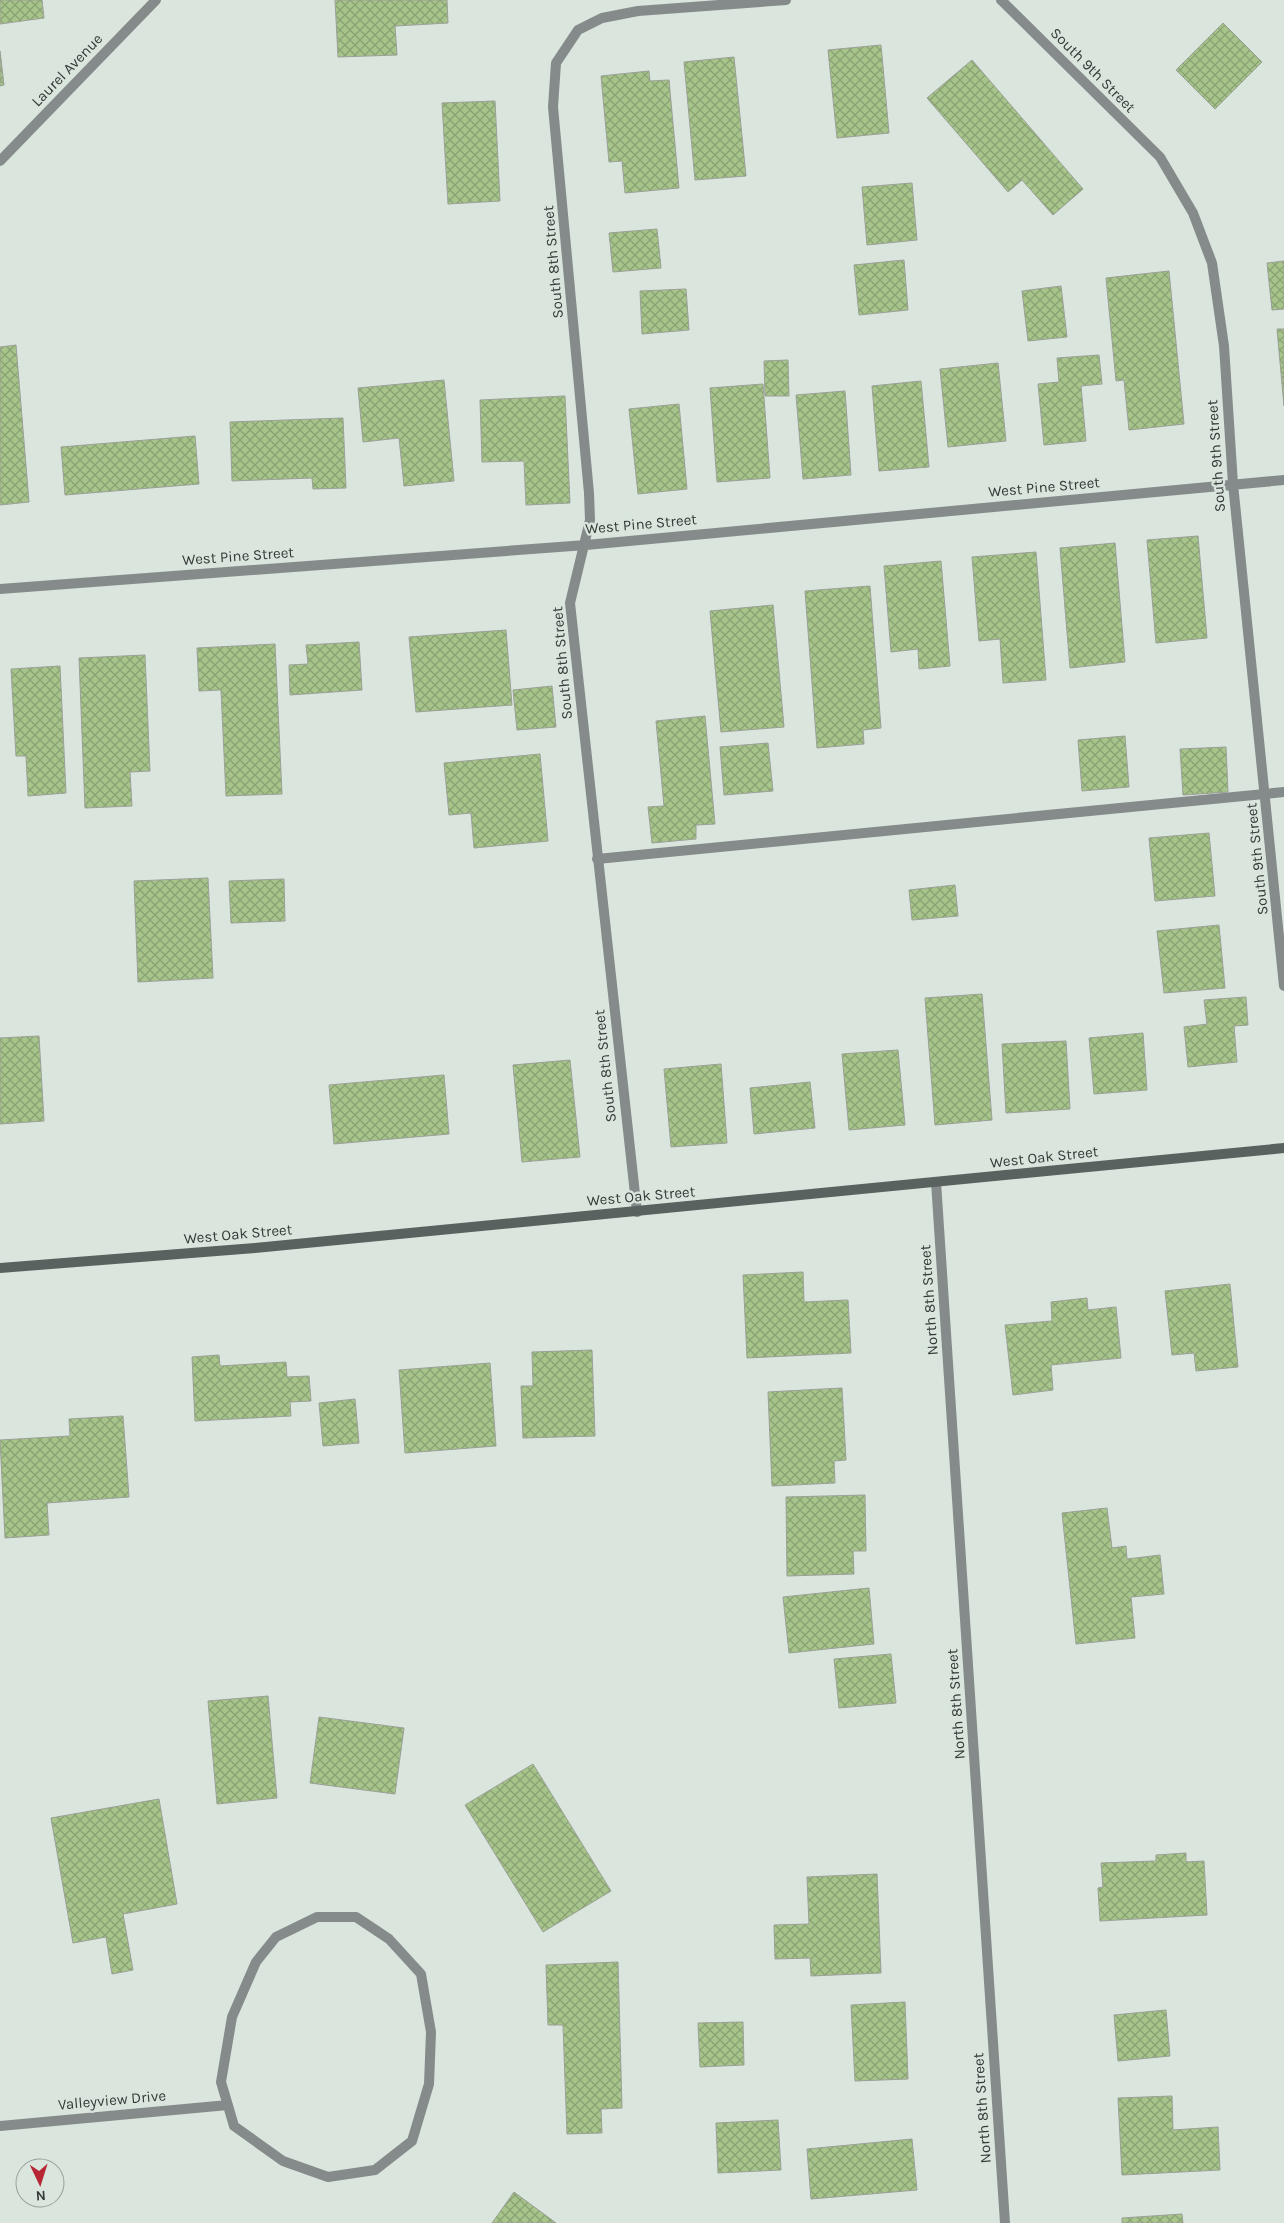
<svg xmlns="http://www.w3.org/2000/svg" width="1284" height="2223" viewBox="0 0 1284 2223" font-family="Karla,sans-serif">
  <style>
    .building { fill: url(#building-cross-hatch); stroke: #9ba096 }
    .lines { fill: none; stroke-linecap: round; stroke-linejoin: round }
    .lane { stroke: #858b8a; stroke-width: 10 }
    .street { stroke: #858b8a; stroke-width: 10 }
    .secondary { stroke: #5a6260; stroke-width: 10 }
    .labels { text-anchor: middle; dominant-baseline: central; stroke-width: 4.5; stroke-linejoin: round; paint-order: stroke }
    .street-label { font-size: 15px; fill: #363b38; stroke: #d9e5dd }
  </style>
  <defs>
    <pattern id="building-cross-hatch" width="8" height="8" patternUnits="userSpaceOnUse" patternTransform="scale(1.25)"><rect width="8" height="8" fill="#a7c58b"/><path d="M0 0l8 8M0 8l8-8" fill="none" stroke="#89a173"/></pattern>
  </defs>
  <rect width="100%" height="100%" fill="#d9e5dd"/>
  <!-- building -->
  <path class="building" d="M0,0H42L44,18L0,24Z
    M335,0H447L448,23L395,26L397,55L338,57Z
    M1223,23L1262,62L1215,109L1176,70Z
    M881,45L889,133L837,138L828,50Z
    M0,51L4,85L0,86Z
    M734,57L746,176L695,180L684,62Z
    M972,60L1083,189L1053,215L1022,180L1008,192L927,98Z
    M649,71L650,81L669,80L679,188L625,193L622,161L609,162L601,76Z
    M495,101L500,201L448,204L442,103Z
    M912,183L917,240L867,245L862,187Z
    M657,229L661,268L613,272L609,233Z
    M904,260L908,310L859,315L854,265Z
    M1284,261V309L1272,310L1267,263Z
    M1169,271L1184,424L1129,430L1124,380L1116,381L1106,278Z
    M1061,286L1067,337L1028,341L1022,291Z
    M686,289L689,330L642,334L640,291Z
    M1277,329H1284V406Z
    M16,345L29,502L0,505V347Z
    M1099,355L1102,384L1081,386L1086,441L1044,445L1038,384L1059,382L1057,358Z
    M788,360L789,396H765L764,361Z
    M998,363L1006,441L948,447L940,369Z
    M444,380L454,481L404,486L399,438L363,442L358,388Z
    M921,381L929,467L879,471L872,386Z
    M763,384L770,478L717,482L710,388Z
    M845,391L851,475L803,479L796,395Z
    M565,396L570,503L526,505L524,461L482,462L480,400Z
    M679,404L687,489L638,494L629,409Z
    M343,418L346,488L313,489L312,478L232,481L230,422Z
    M195,436L199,484L65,495L61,447Z
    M1198,536L1207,638L1156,643L1147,540Z
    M1115,543L1125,662L1070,668L1060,548Z
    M1036,552L1046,680L1003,683L1000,639L979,641L972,557Z
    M941,561L950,666L919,669L918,649L891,652L884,566Z
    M870,586L881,728L863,730L864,744L817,748L805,591Z
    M773,605L784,727L721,732L710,611Z
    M506,630L512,705L416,712L409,637Z
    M359,642L362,690L290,695L289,665L308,664L306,645Z
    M275,644L282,794L226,796L221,690L199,691L197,648Z
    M145,655L150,771L130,772L132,806L85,808L79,658Z
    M60,666L66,793L28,796L26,756H16L11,669Z
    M552,686L556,727L517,730L513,690Z
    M705,716L715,824L696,825V839L652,843L648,807L664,806L656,721Z
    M1125,736L1129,787L1082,791L1078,740Z
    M768,743L773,791L724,795L720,747Z
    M1226,747L1228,792L1183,795L1180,749Z
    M540,754L548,841L474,848L471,813L449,815L444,763Z
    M1209,833L1215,896L1155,901L1149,838Z
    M208,878L213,978L138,982L134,881Z
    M284,879L285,921L231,923L229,881Z
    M955,885L958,916L912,920L909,890Z
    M1219,925L1225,988L1164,993L1157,931Z
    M982,994L992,1120L935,1125L925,998Z
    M1246,997L1248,1025L1234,1026L1237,1062L1188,1067L1184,1027L1207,1024L1204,1000Z
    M1143,1033L1147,1090L1094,1094L1089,1038Z
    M39,1036L44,1121L0,1124V1038Z
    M1066,1041L1070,1109L1006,1113L1002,1044Z
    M898,1050L905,1125L849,1130L842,1054Z
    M570,1060L580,1157L522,1162L513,1065Z
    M721,1064L727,1143L671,1147L664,1069Z
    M444,1075L449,1134L334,1144L329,1085Z
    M810,1082L815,1128L754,1134L750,1088Z
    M803,1272L804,1302L848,1300L851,1353L747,1358L743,1275Z
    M1230,1284L1238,1367L1196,1371L1194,1353L1172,1355L1165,1291Z
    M1087,1298L1088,1310L1116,1307L1121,1358L1051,1365L1053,1390L1013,1395L1005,1325L1052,1321L1051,1302Z
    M592,1350L595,1436L523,1438L521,1386H533L532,1352Z
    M219,1355L220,1366L286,1362L287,1377L309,1376L311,1401L290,1402L291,1416L195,1421L192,1357Z
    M490,1363L496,1446L405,1453L399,1370Z
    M842,1388L846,1460L834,1461L835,1483L772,1486L768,1392Z
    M355,1399L359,1443L323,1446L319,1403Z
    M123,1416L129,1497L47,1503L49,1535L5,1538L0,1440L70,1436L69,1419Z
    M865,1495L866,1551H853L854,1574L787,1576L786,1497Z
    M1107,1508L1112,1548L1126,1546L1127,1559L1160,1555L1164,1594L1131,1597L1135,1638L1076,1644L1062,1513Z
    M869,1588L874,1644L789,1653L783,1597Z
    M891,1654L896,1703L839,1708L834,1659Z
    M268,1696L277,1798L217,1804L208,1701Z
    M319,1717L404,1728L395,1794L310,1783Z
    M533,1764L611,1891L543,1932L465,1805Z
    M159,1799L177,1904L123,1914L133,1970L112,1974L106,1937L73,1943L51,1818Z
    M1186,1853V1862L1204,1861L1207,1915L1100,1921L1098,1888L1103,1887L1101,1863L1156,1861V1855Z
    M877,1874L881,1973L811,1976L810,1958L775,1959L774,1925L809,1924L807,1877Z
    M618,1962L622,2108L601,2109L602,2133L567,2134L563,2025H548L546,1965Z
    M905,2002L908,2079L855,2081L851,2005Z
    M1166,2010L1170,2056L1118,2061L1114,2015Z
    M743,2022L744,2065L700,2067L698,2023Z
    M1172,2096L1173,2130L1218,2127L1220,2170L1122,2175L1118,2098Z
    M778,2120L781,2170L718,2173L716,2123Z
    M912,2139L917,2190L811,2199L807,2149Z
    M514,2192L556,2223H492Z
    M1182,2214L1183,2223H1122V2218Z"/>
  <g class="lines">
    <!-- lane -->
    <path class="lane" d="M597,859L1284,792"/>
    <!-- street -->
    <path class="street" d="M1001,0L1160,157L1193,213L1212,263L1224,346L1233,484L1284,986
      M0,161L156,0
      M0,589L586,545L1284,480
      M936,1182L1005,2223
      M637,1212L570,603L590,520L589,493L553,107L556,63L578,30L602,18L638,11L786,0
      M317,1917H356L389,1939L421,1974L431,2032L429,2084L412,2141L375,2170L328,2177L283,2161L234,2126L221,2082L232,2017L256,1962L276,1937Z
      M0,2126L228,2105"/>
    <!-- secondary -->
    <path class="secondary" d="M0,1268L255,1248L1284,1148"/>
  </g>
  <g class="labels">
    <!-- street labels -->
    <g class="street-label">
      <text transform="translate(67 70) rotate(-46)">Laurel Avenue</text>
      <text transform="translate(1093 70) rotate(45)">South 9th Street</text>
      <text transform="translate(553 262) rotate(-95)">South 8th Street</text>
      <text transform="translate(1216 456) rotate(-94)">South 9th Street</text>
      <text transform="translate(1044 487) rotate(-5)">West Pine Street</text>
      <text transform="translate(641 524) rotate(-5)">West Pine Street</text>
      <text transform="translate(238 556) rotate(-4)">West Pine Street</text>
      <text transform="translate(562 663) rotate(-95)">South 8th Street</text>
      <text transform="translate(1257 859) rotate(-96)">South 9th Street</text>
      <text transform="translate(605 1066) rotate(-96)">South 8th Street</text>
      <text transform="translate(1044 1157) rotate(-6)">West Oak Street</text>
      <text transform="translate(641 1196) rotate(-5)">West Oak Street</text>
      <text transform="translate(238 1234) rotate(-5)">West Oak Street</text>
      <text transform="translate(929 1300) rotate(-94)">North 8th Street</text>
      <text transform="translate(956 1704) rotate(-94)">North 8th Street</text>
      <text transform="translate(112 2100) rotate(-5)">Valleyview Drive</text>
      <text transform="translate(982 2108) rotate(-94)">North 8th Street</text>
    </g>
  </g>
  <!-- north arrow -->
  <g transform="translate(40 2183) rotate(176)"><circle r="24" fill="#d9e5dd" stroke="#98a19b"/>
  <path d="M0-4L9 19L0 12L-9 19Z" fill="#b72635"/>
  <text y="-8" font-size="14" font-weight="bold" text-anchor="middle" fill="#363b38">N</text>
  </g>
</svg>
